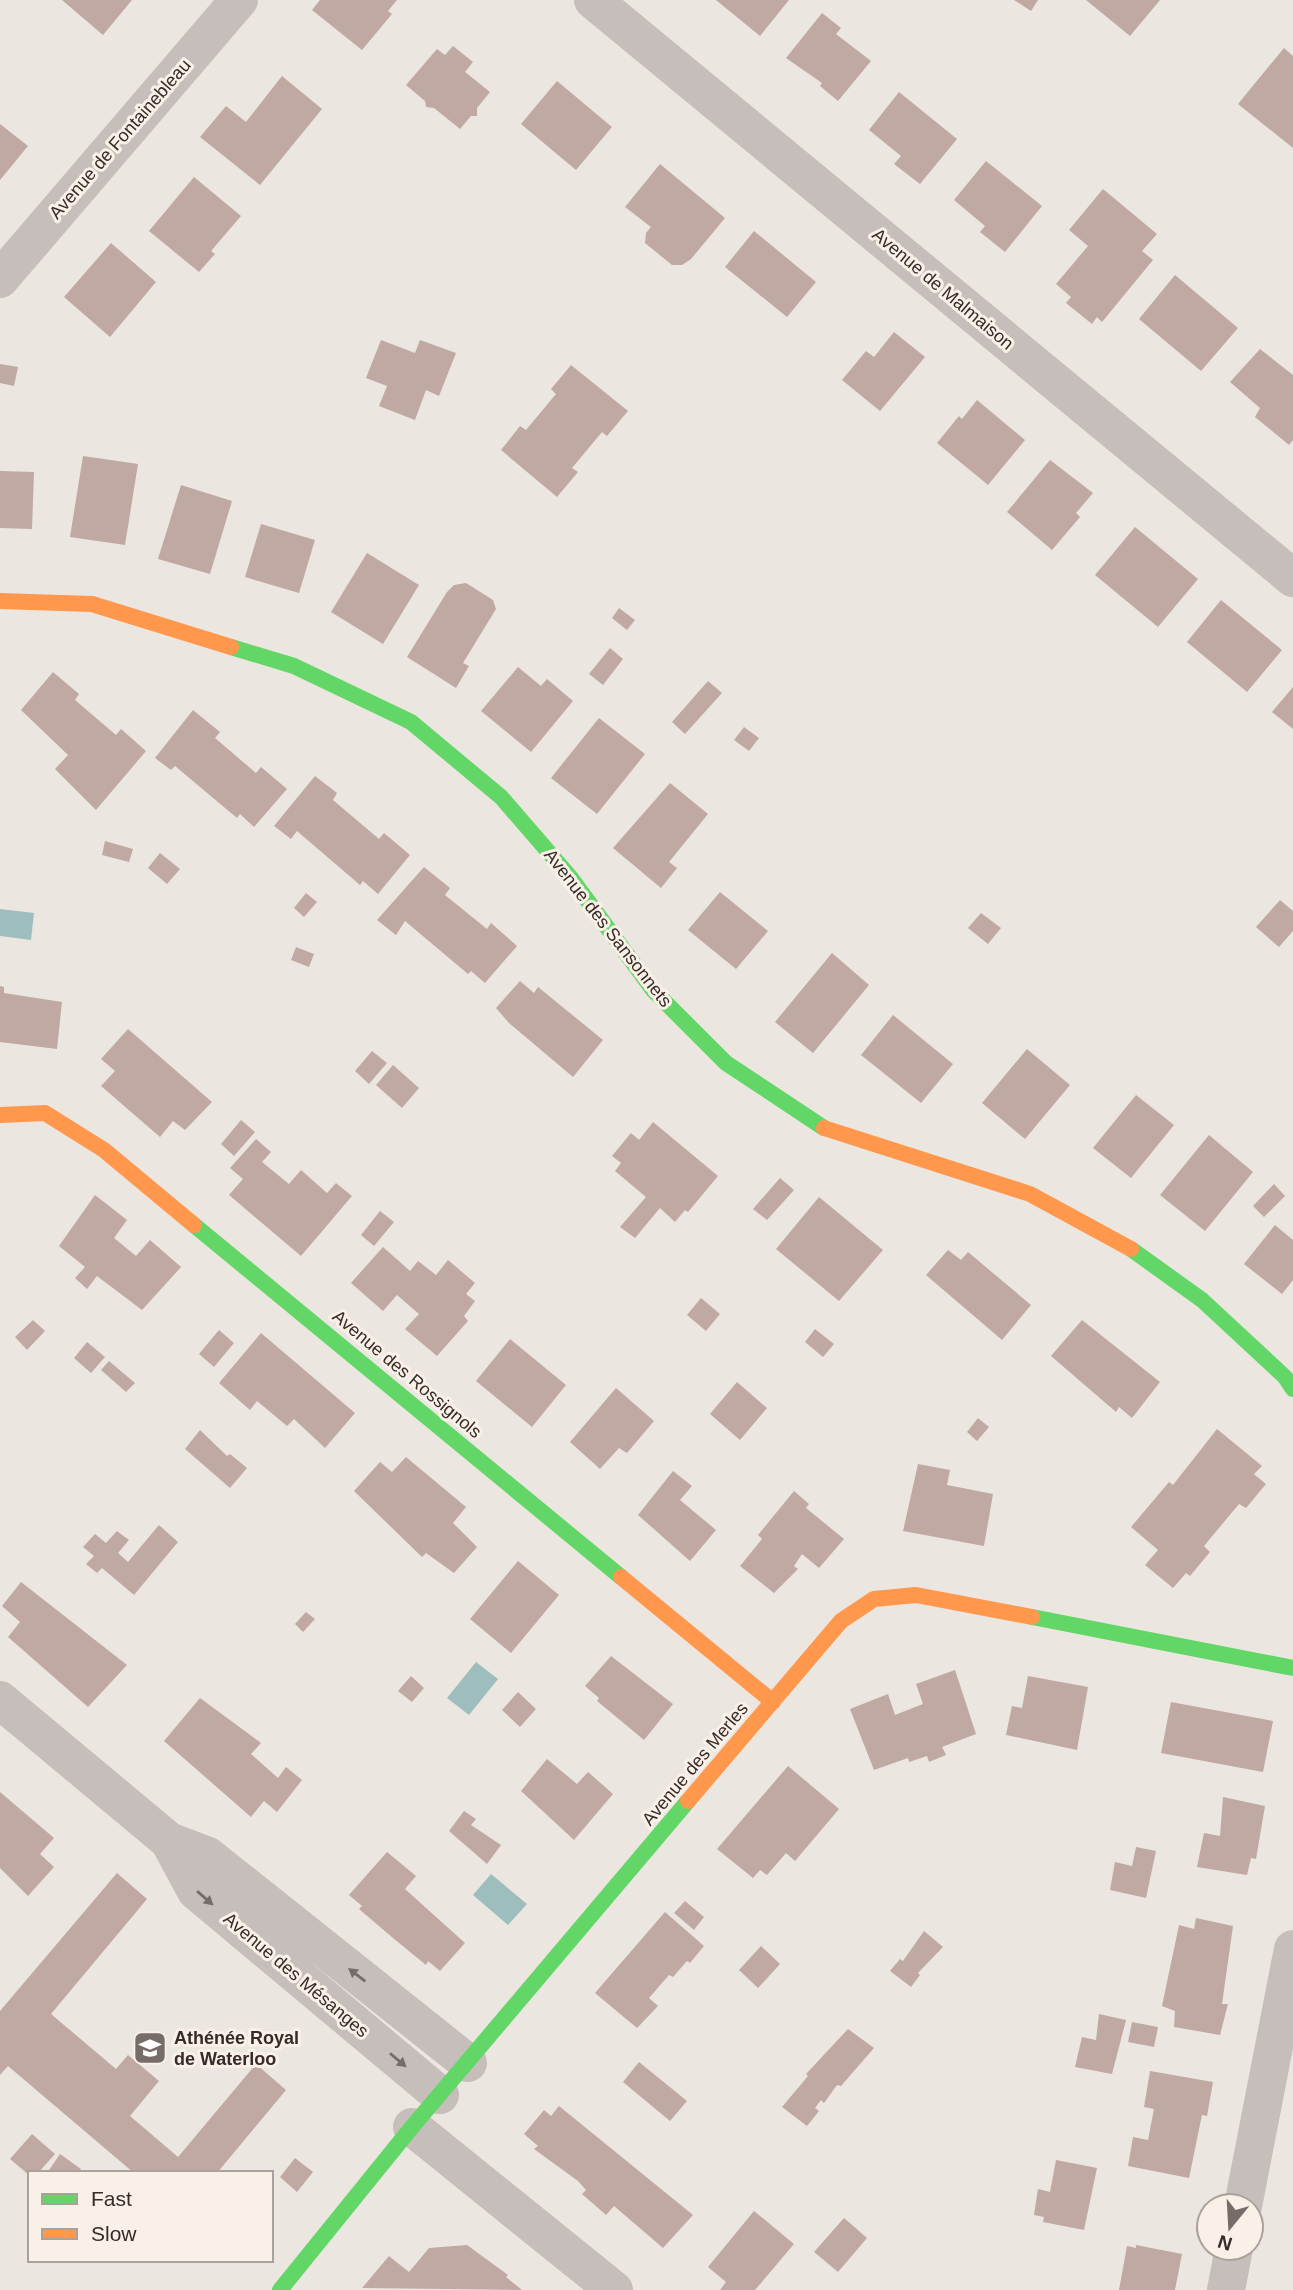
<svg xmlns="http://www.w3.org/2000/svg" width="1293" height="2290" viewBox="0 0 1293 2290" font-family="Helvetica,sans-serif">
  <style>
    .water { fill: #9dbebc }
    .building { fill: #bfa9a2 }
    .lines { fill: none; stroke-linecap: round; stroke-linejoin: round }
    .street { stroke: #c5beba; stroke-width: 38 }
    .fast { stroke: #63d668; stroke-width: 16 }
    .slow { stroke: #ff974d; stroke-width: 16 }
    .oneway { fill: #766d6a }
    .labels { text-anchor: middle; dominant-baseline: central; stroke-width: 6; stroke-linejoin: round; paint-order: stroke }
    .street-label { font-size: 18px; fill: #362b28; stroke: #f9f0e8 }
    .poi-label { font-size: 18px; font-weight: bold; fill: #362b28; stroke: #f9f0e8; text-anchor: start }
  </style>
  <rect width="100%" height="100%" fill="#ece6e0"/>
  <!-- water -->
  <path class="water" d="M0,909L34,913L31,940L0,936Z
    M476,1662L498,1679L469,1715L447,1698Z
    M491,1874L527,1904L508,1925L473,1895Z"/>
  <!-- building -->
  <path class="building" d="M62,0H132L103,35Z
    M320,0H397L388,11L392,14L362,50L312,10Z
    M716,0H789L760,36Z
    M1014,0H1038L1031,11Z
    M1086,0H1160L1130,36Z
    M822,13L841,28L836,34L871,61L838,101L820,86L822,83L786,58Z
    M453,46L473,62L465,72L490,92L477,108V116H471L460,129L434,108L426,107L425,101L406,85L437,49L445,55Z
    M1284,48L1293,56V148L1238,104Z
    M282,76L322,109L260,185L200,137L226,106L246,122Z
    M557,81L612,127L576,170L521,124Z
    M899,92L957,139L920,184L894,164L901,156L869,130Z
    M0,124L28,146L0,180Z
    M986,161L1042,206L1005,252L980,232L985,226L954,200Z
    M660,164L725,218L691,259L682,265H672L645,243L646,233L651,227L625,207Z
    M194,177L241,216L211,251L215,254L199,272L149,231Z
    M1103,189L1157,234L1142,251L1153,260L1102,322L1097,317L1092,324L1066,303L1071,297L1056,284L1088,246L1069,230Z
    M754,231L816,282L787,317L725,267Z
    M111,243L156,282L110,337L64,297Z
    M1175,275L1238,328L1201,371L1139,319Z
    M894,332L925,357L880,411L842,380L866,351L874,357Z
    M381,340L415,353L420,340L456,353L439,396L426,390L415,420L379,406L387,386L366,378Z
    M1260,349L1293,375V440L1289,445L1255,417L1260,408L1230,382Z
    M0,364L18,367L14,386L0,383Z
    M571,365L628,411L607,436L602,432L572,468L578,472L557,497L501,450L520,426L526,430L556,394L551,389Z
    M977,400L1025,440L988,485L937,443L959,416L962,419Z
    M83,456L138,464L125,545L70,537Z
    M1050,460L1093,493L1076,513L1080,517L1052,550L1007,512Z
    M0,471L34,472L32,529L0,528Z
    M181,485L232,501L210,574L158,559Z
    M261,524L315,540L299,593L245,577Z
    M1135,527L1198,579L1158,627L1095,575Z
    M367,553L419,585L383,644L331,612Z
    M466,583L493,600L496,609L463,663L469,666L456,688L407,657L447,592L454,585Z
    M1221,600L1282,650L1247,692L1187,642Z
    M619,608L635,620L627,630L612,618Z
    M610,648L623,659L603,685L589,674Z
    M518,667L541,686L547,679L573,701L531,752L481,711Z
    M53,672L79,694L75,700L116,735L121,729L146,751L96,810L55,769L68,755L21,710Z
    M708,681L722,693L685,734L672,722Z
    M1293,687V729L1272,712Z
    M193,710L220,732L215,738L256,773L261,767L287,789L254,827L240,814L237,818L175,766L171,770L155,758Z
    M599,718L645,754L597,814L551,778Z
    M744,727L759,738L749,751L734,740Z
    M315,776L337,793L333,800L379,839L384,833L410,855L378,894L363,881L360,885L297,831L291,839L274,826Z
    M670,783L708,814L669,862L677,868L661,888L613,848Z
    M105,841L133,849L129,862L102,855Z
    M160,853L180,869L167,884L148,868Z
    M424,867L450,888L445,895L487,929L491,923L517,946L485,983L471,971L468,974L405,921L396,935L377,920Z
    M720,892L768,931L736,969L688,930Z
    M306,893L317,902L304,917L294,908Z
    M1280,900L1293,911V931L1279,947L1256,927Z
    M981,913L1001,928L988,944L968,928Z
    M296,947L314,954L309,967L291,960Z
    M832,953L869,985L813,1053L775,1022Z
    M520,981L534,993L538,987L603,1040L573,1077L509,1023L496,1008Z
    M0,986L4,987V993L62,1002L57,1049L0,1042Z
    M893,1015L953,1064L921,1103L861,1055Z
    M128,1029L212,1102L185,1130L173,1121L160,1137L101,1086L115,1071L101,1059Z
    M1027,1049L1070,1085L1025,1139L982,1103Z
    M372,1051L387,1063L369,1084L355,1071Z
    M393,1065L419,1088L402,1108L376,1085Z
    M1136,1095L1174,1125L1131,1178L1093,1148Z
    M241,1120L255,1132L234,1156L221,1144Z
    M653,1122L718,1176L688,1212L685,1210L675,1222L660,1208L635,1238L620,1227L646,1197L615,1171L621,1163L612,1156L631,1133L639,1140Z
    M1209,1135L1253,1172L1205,1231L1160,1195Z
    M256,1139L271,1152L262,1162L289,1184L301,1170L327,1193L336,1183L352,1196L301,1256L229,1195L243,1179L230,1168Z
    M780,1178L794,1190L767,1220L753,1209Z
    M1274,1184L1285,1196L1264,1217L1253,1206Z
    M95,1195L127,1220L114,1238L136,1256L150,1240L181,1267L142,1310L97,1276L87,1289L75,1278L85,1267L59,1246Z
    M819,1197L883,1250L839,1301L776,1249Z
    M380,1211L394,1222L374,1246L361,1235Z
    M1275,1225L1293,1240V1280L1282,1294L1244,1264Z
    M383,1247L410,1271L418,1261L436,1275L448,1260L475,1283L466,1294L475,1301L464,1316L468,1321L437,1356L405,1329L419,1314L397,1295L383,1311L351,1283Z
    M948,1250L961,1260L968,1252L1031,1305L1002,1340L926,1275Z
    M701,1298L720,1314L706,1331L687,1315Z
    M33,1320L45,1331L27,1350L15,1337Z
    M1082,1320L1160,1382L1132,1418L1119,1407L1116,1412L1051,1356Z
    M815,1329L834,1344L823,1357L805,1342Z
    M219,1330L234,1343L214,1367L199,1354Z
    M261,1333L355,1413L325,1448L294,1419L287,1426L257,1401L250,1410L219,1383Z
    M510,1339L566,1385L532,1427L476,1381Z
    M87,1342L105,1357L91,1373L74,1358Z
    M109,1361L135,1383L126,1392L101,1370Z
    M737,1382L767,1408L740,1440L710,1414Z
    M616,1388L654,1421L627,1453L619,1448L600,1469L570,1442Z
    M978,1418L989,1427L977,1441L967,1432Z
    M1217,1429L1262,1466L1254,1474L1266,1484L1246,1508L1239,1504L1204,1546L1210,1552L1190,1576L1186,1573L1173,1588L1145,1565L1158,1550L1131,1527L1169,1482L1173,1485Z
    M200,1430L227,1456L230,1454L247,1468L230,1488L185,1449Z
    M406,1457L466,1507L453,1523L477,1547L454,1573L426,1553L422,1557L354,1491L380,1462L392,1472Z
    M918,1464L950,1470L947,1485L993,1494L984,1546L903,1531Z
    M673,1471L692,1486L680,1500L716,1530L690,1561L638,1515Z
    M794,1491L809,1504L806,1508L844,1539L819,1568L802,1554L794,1566L798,1569L774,1593L740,1566L762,1539L758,1535Z
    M159,1525L178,1542L134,1595L102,1568L97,1573L86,1564L94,1556L83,1547L95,1534L106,1543L117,1531L129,1540L118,1553L128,1562Z
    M518,1561L559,1595L511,1653L470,1619Z
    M21,1582L127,1665L88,1707L8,1637L20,1622L2,1606Z
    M306,1612L315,1619L303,1632L295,1624Z
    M611,1656L673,1704L644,1740L597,1701L599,1698L585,1686Z
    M955,1670L976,1734L942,1747L946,1755L929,1762L927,1756L909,1762L908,1758L874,1770L850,1709L888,1694L895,1715L923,1704L916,1684Z
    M411,1676L424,1688L412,1702L398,1691Z
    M1028,1676L1088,1687L1077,1750L1006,1735L1012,1706L1022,1708Z
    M518,1692L536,1709L520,1727L502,1710Z
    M200,1698L261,1743L251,1754L278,1778L286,1767L302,1780L277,1812L264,1801L251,1817L164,1741Z
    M1171,1702L1273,1721L1263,1772L1161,1753Z
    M547,1759L577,1784L588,1772L613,1794L574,1840L521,1791Z
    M788,1766L839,1809L795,1861L786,1853L767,1875L760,1870L753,1878L717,1849Z
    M0,1792L54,1838L40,1854L54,1867L28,1896L0,1868Z
    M1223,1797L1265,1806L1256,1859L1251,1858L1247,1875L1197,1867L1204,1833L1220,1836Z
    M464,1811L476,1819L471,1825L501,1845L487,1864L449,1831Z
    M1136,1847L1156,1851L1146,1898L1110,1890L1115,1862L1132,1866Z
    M387,1852L416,1876L405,1889L465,1943L440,1971L428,1961L426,1965L393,1938L359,1909L362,1906L349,1895Z
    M117,1873L147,1899L51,2014L116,2069L128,2055L159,2081L130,2116L178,2157L256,2064L286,2090L217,2173H134L8,2066L0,2075V2011Z
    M685,1901L704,1917L694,1930L674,1913Z
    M665,1912L704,1946L690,1963L687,1961L673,1977L669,1975L649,1998L658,2006L637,2028L595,1993Z
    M1196,1918L1233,1926L1222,2004H1228L1220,2035L1174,2027L1175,2011L1162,2006L1179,1925L1194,1929Z
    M924,1931L943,1947L918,1973L920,1975L911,1987L890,1971L900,1959L903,1961Z
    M761,1946L780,1964L758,1988L739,1970Z
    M1099,2014L1126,2020L1112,2074L1075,2067L1082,2037L1096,2040Z
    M1132,2022L1158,2027L1154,2047L1128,2042Z
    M848,2029L874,2048L841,2086L837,2085L824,2103L821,2100L815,2108L819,2111L807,2126L782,2107L808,2076L806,2074Z
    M639,2062L687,2101L670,2121L623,2082Z
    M1150,2071L1213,2082L1207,2116L1202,2115L1189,2178L1128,2166L1133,2137L1148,2140L1154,2109L1144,2107Z
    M559,2106L693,2215L663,2248L614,2206L606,2215L582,2194L586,2190L578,2181L534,2149L538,2146L524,2134L544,2110L551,2116Z
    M32,2134L55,2154L38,2173H30V2176L10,2159Z
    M60,2154L81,2169L78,2173H47Z
    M295,2158L313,2172L297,2192L280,2177Z
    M1056,2160L1097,2168L1084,2230L1043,2222L1044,2217L1034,2215L1038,2189L1050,2192Z
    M754,2211L794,2244L755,2290H720L726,2282L708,2267Z
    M844,2218L867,2238L838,2272L814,2252Z
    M467,2245L508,2275L506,2277L522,2290L362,2288L389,2256L409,2272L429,2248Z
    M1136,2245L1182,2254L1175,2290H1119L1127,2246L1136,2248Z"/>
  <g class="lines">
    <!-- street -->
    <path class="street" d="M593,0L1293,578
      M0,279L239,0
      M0,1700L169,1841L208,1856L468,2063
      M169,1841L196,1891L440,2095
      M412,2127L614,2290
      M1243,2206L1293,1949
      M1226,2290L1234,2248"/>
    <!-- fast -->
    <path class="fast" d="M231,647L294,666L411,722L501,797L571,878L653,990L726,1063L824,1128
      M194,1225L621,1577
      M1131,1249L1202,1300L1285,1377L1293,1389
      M1032,1617L1293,1668
      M280,2290L412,2127L688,1801"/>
    <!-- slow -->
    <path class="slow" d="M0,601L92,604L231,647
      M0,1115L45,1113L104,1150L194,1225
      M824,1128L1030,1194L1131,1249
      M621,1577L773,1702
      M688,1801L841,1621L874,1599L916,1595L1032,1617"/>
  </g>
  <!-- one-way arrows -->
  <defs><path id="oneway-solid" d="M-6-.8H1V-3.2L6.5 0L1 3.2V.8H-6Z" transform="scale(1.75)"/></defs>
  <g class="oneway">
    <use href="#oneway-solid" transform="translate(205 1898) rotate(41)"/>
    <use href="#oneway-solid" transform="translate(357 1975) rotate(-142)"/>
    <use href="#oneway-solid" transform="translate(398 2060) rotate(40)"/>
  </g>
  <!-- icons -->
  <defs>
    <symbol id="school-square" viewBox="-11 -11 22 22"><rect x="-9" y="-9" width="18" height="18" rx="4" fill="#766c68" stroke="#f9f0e8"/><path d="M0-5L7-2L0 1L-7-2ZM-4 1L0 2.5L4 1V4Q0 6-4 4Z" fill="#fff"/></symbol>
  </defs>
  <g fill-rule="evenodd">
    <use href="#school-square" x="131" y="2029" width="38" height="38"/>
  </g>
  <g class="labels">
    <!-- street labels -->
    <g class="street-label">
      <text transform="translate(120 139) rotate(-49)">Avenue de Fontainebleau</text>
      <text transform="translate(943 289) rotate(40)">Avenue de Malmaison</text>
      <text transform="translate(608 928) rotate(52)">Avenue des Sansonnets</text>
      <text transform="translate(407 1374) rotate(40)">Avenue des Rossignols</text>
      <text transform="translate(695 1764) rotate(-50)">Avenue des Merles</text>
      <text transform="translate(296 1975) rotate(40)">Avenue des Mésanges</text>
    </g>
    <!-- poi labels -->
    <g class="poi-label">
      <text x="174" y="2038">Athénée Royal<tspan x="174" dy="21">de Waterloo</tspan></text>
    </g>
  </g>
  <!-- legend -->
  <rect x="28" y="2171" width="245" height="91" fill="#f9f0e8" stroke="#aba19b" stroke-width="2"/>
  <rect x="42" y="2194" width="35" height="10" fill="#63d668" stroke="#aba19b" stroke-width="2"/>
  <text x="91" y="2206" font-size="21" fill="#362b28">Fast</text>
  <rect x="42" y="2229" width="35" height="10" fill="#ff974d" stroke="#aba19b" stroke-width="2"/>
  <text x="91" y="2241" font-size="21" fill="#362b28">Slow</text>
  <!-- north arrow -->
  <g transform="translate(1230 2227) rotate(198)"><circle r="33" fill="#f9f0e8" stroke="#aba19b" stroke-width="2"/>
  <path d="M0-5L12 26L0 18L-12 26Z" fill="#766c68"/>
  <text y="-10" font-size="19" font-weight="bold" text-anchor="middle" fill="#362b28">N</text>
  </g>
</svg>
